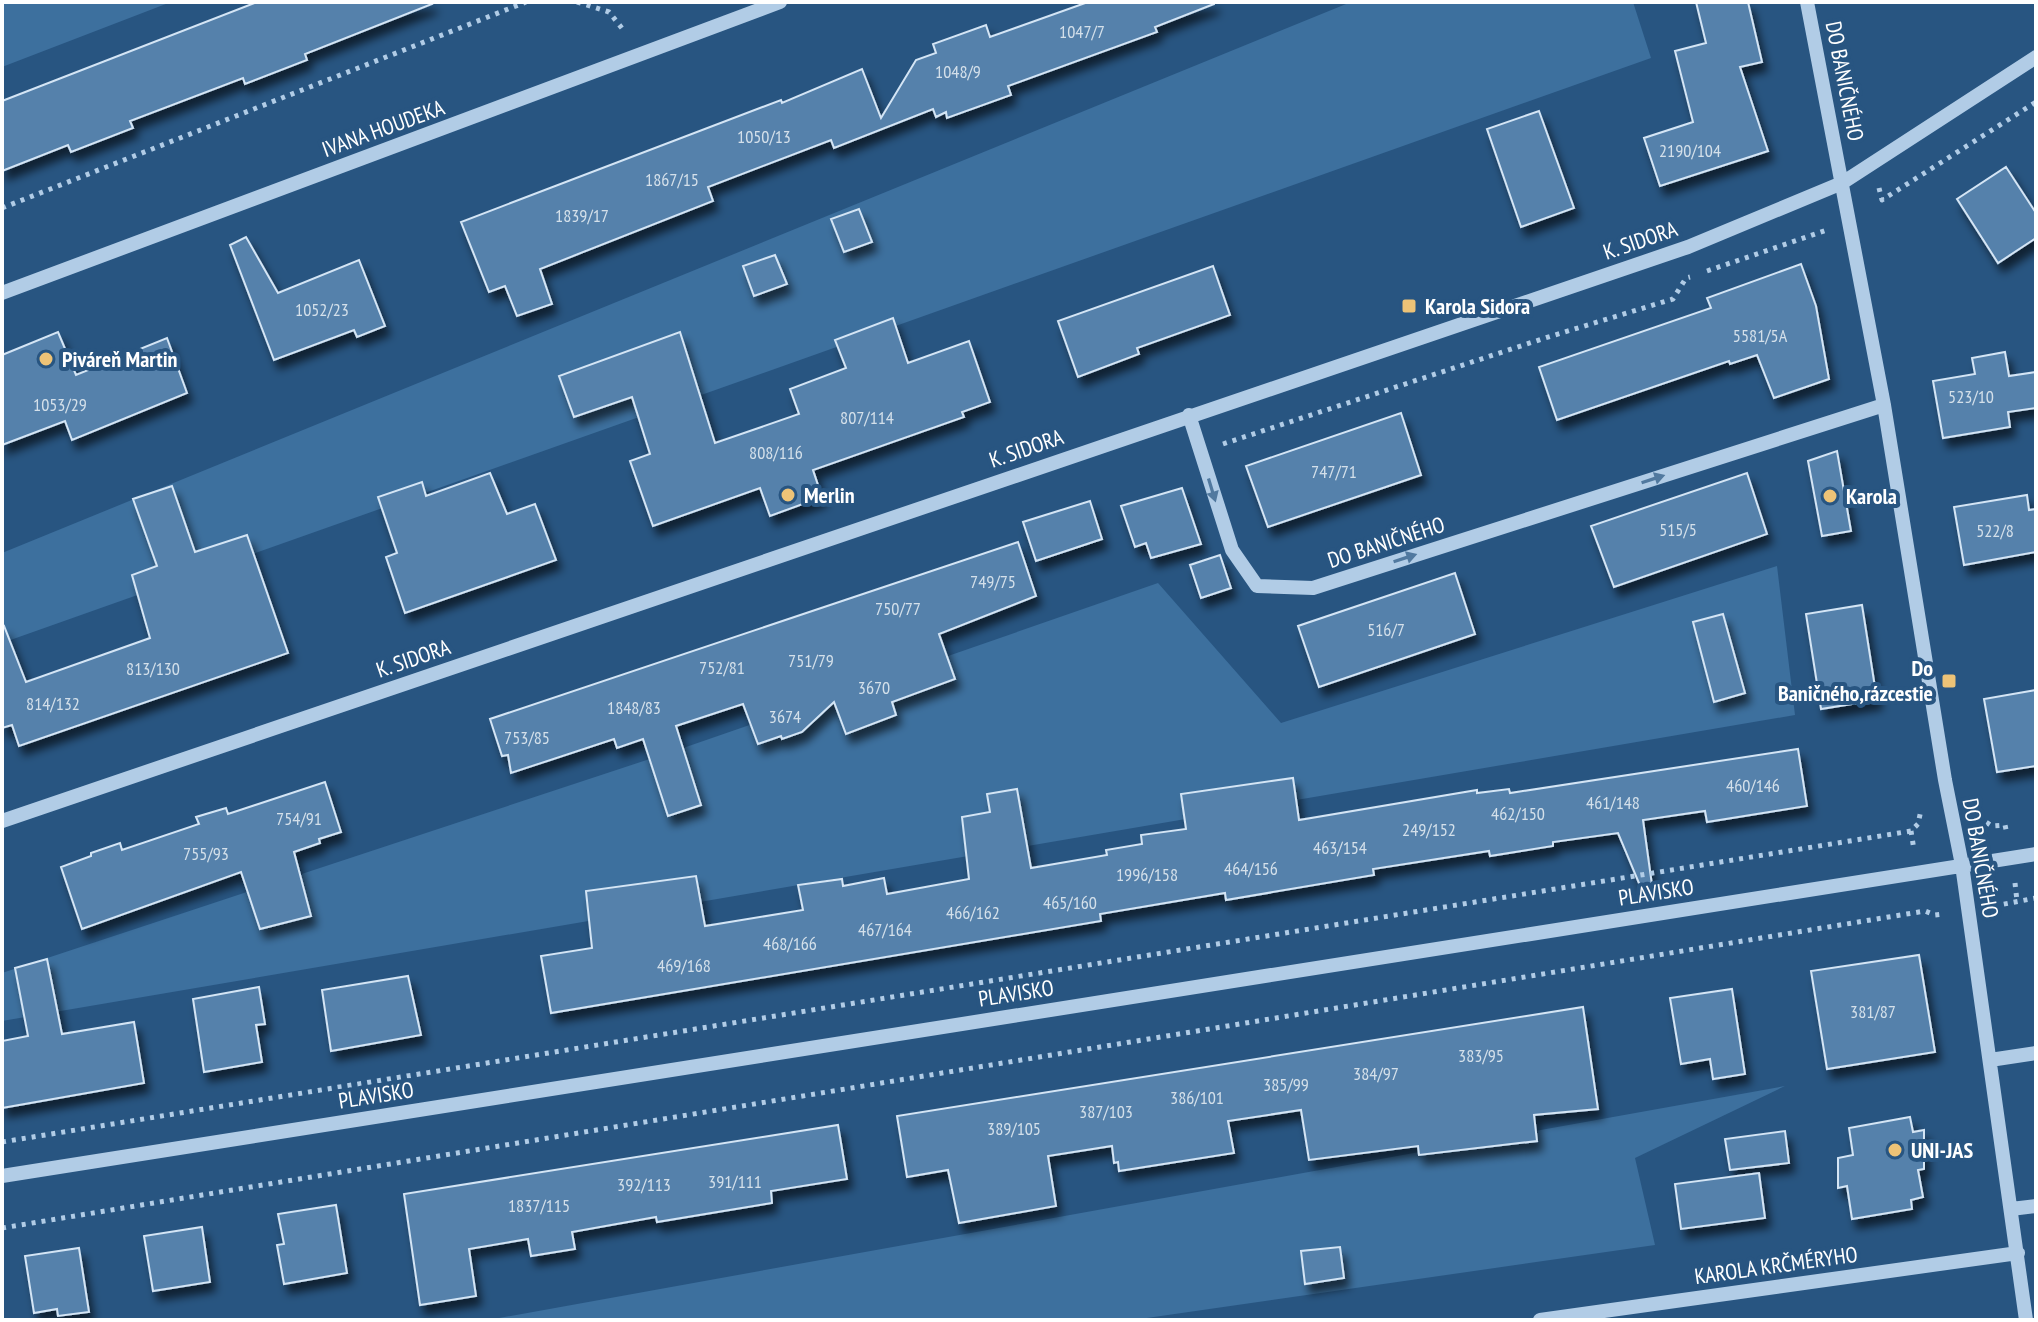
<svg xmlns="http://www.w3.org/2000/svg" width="2038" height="1322" viewBox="0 0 2038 1322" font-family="'PT Sans Narrow',sans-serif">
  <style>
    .green { fill: #3d709e }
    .building { fill: #5581ab; stroke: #d4e5f5; stroke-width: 2; filter: url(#shadow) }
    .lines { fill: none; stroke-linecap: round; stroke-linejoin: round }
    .path { stroke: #b1cce6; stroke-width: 5; stroke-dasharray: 4 6; stroke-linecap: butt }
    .minor { stroke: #b1cce6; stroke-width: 14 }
    .oneway { fill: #51799f }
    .poi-dot { fill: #edc377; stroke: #285581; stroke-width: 3 }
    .labels { text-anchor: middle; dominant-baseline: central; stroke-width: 8; stroke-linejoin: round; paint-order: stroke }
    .number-label { font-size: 18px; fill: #d4e0ea }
    .street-label { font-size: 22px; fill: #fff; stroke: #285581 }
    .poi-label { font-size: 22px; font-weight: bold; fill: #fff; stroke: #285581; text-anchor: start }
  </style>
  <defs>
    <filter id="shadow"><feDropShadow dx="5" dy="9" stdDeviation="4" flood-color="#0009"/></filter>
  </defs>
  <rect width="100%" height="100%" fill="#285581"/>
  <!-- green -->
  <path class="green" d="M2,2H171L2,67Z
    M1351,2H1633L1651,58L2,643V553Z
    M1777,566L1795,715L2,1021V973L686,747L1158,583L1281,723Z
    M1785,1086L1635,1158L1655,1245L1133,1320H488Z"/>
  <!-- building -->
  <path class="building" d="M257,2H431L432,4L305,54L307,60L245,84L243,78L130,121L133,128L71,152L68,145L2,171V101Z
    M1088,2H1214V4L1155,27L1157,32L1008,86L1011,95L947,118L946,112L936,117L933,109L834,148L831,140L708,187L713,201L540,269L552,304L517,316L505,286L489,292L461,222L781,100L782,103L862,69L881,118L916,60L936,53L933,44L986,25L990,37Z
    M1696,2H1748L1762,62L1740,67L1768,151L1660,186L1644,138L1693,122L1675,51L1706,43Z
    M1539,111L1574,208L1521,227L1487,129Z
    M2006,167L2036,213V238L1998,263L1957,199Z
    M859,209L872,242L844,252L831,219Z
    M246,237L278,293L359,260L385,326L357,337L354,330L274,360L230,245Z
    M775,255L787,284L754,296L743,266Z
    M1801,264L1816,306L1829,379L1774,398L1757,355L1730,364L1729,361L1557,420L1539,367L1711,308L1707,298Z
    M1213,266L1230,315L1137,348L1139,354L1078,377L1058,321Z
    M893,318L908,363L969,341L990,402L962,412L964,417L813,470L822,497L770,516L760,488L653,526L630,461L650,454L632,397L574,417L559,376L680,332L715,443L799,414L790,389L846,368L835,340Z
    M58,332L76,375L167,338L187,393L72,440L65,421L2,445V355Z
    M2005,352L2009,376L2036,372V408L2008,412L2010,427L1943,438L1933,381L1975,374L1972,358Z
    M1401,413L1421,475L1268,527L1246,466Z
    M1837,451L1851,531L1822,536L1808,461Z
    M490,473L507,514L535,504L556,560L405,613L386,557L397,553L378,497L422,482L426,496Z
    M1747,473L1767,534L1614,587L1591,526Z
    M172,486L195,552L247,535L288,653L19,746L12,725L2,728V627L4,626L26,682L150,638L132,575L157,566L133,499Z
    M1182,488L1201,544L1151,558L1146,543L1135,547L1121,506Z
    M2027,495L2029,510L2036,509V552L1964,565L1954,507Z
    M1090,501L1102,539L1036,561L1023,522Z
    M1018,542L1036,596L939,634L955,679L892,702L896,715L846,734L834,702L802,732L782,739L781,736L758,744L743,704L676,726L701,805L668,816L643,739L617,748L614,739L511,773L508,755L502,756L490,719Z
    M1220,555L1231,588L1201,598L1190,565Z
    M1455,573L1475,634L1319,687L1298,626Z
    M1862,605L1877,700L1821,709L1806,614Z
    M1723,614L1745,693L1714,702L1693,622Z
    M2036,690V766L1997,772L1984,699Z
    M1798,749L1807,806L1707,822L1705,811L1643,820L1652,885L1641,888L1618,833L1553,842V846L1490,856L1489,851L1373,869L1374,875L1226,900L1225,893L1100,914L1101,921L551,1013L541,956L592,948L586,891L696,876L705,926L803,910L798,885L842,879L843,886L884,878L887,894L969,879L962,817L990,812L987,794L1017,789L1031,868L1107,855L1106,850L1142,844L1141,835L1186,829L1181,794L1293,778L1299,820L1477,790V793L1509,789L1510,793Z
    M325,782L341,832L319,839L320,843L294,852L311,916L260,929L241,872L82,929L61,867L91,856V853L120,843L122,850L199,824L196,817L226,808L228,814Z
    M1919,955L1935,1052L1827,1069L1811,971Z
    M47,959L62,1034L134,1022L144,1083L2,1108V1041L28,1036L15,968Z
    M408,976L421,1035L331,1051L322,990Z
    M259,987L265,1024L256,1025L262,1062L204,1072L193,999Z
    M1732,989L1745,1074L1713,1079L1710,1059L1681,1064L1670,998Z
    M1583,1007L1598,1109L1534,1115L1537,1141L1419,1155L1418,1146L1309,1160L1301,1110L1228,1121L1234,1153L1119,1171L1118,1162L1114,1163L1112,1146L1048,1156L1056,1206L959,1223L948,1170L907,1177L897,1116Z
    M1910,1117L1913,1132L1924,1130V1169L1918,1170L1923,1197L1911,1200L1912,1209L1852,1219L1847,1186L1838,1188V1158L1853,1155L1849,1128Z
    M838,1125L847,1179L771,1191L772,1203L657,1222L656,1217L572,1232L575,1249L531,1256L528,1239L469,1249L476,1296L420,1305L404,1194Z
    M1785,1131L1789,1163L1730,1170L1725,1139Z
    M1759,1173L1765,1218L1681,1229L1675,1184Z
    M336,1205L347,1273L284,1284L277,1245L284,1244L278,1214Z
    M202,1227L210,1282L153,1291L144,1236Z
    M1340,1247L1344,1278L1305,1284L1301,1251Z
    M79,1248L89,1312L58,1316L57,1309L34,1313L25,1256Z"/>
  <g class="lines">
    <!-- path -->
    <path class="path" d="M577,2L609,12L625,32
      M1879,188L1882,200L2036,102
      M2,208L526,2
      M1707,271L1827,230
      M1223,444L1545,338L1673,299L1686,278L1690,277
      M1978,817L1992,826L2005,825L2007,834
      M1911,831L1914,850
      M2015,883L2017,901
      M1994,906L2036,898
      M2,1142L1911,831L1918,824L1921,810
      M2,1228L1925,911L1935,915L1944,914"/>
    <!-- minor -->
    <path class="minor" d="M1807,2L1884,405L1945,780L1962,865L2026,1320
      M2,293L780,2
      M1189,415L1232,550L1257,586L1313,588L1884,405
      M2,821L1688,247L1842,183L2036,57
      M1990,1060L2036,1053
      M2,1176L2036,854
      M2011,1209L2036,1206
      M1540,1320L2018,1253"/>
  </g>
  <!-- one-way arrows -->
  <defs><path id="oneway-solid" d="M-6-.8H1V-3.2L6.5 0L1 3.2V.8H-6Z" transform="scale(2)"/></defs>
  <g class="oneway">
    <use href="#oneway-solid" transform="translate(1653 479) rotate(-18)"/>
    <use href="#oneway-solid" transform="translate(1212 490) rotate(73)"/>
    <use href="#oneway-solid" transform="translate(1405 558) rotate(-18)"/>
  </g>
  <!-- markers -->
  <g class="poi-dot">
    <rect x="1401" y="298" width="16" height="16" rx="4"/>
    <circle cx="46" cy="359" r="8"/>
    <circle cx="788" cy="495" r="8"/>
    <circle cx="1830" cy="496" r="8"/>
    <rect x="1941" y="673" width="16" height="16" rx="4"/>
    <circle cx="1895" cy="1150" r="8"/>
  </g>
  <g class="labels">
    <!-- number labels -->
    <g class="number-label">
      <text x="1082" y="31">1047/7</text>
      <text x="958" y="71">1048/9</text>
      <text x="764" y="136">1050/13</text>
      <text x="1690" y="150">2190/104</text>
      <text x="672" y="179">1867/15</text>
      <text x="582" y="215">1839/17</text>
      <text x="322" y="309">1052/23</text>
      <text x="1760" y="335">5581/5A</text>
      <text x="1971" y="396">523/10</text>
      <text x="60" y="404">1053/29</text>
      <text x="867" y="417">807/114</text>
      <text x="776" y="452">808/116</text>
      <text x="1334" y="471">747/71</text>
      <text x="1678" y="529">515/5</text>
      <text x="1995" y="530">522/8</text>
      <text x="993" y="581">749/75</text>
      <text x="898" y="608">750/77</text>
      <text x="1386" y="629">516/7</text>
      <text x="811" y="660">751/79</text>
      <text x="722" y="667">752/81</text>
      <text x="153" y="668">813/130</text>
      <text x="874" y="687">3670</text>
      <text x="53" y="703">814/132</text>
      <text x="634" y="707">1848/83</text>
      <text x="785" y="716">3674</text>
      <text x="527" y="737">753/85</text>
      <text x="1753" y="785">460/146</text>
      <text x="1613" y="802">461/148</text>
      <text x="1518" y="813">462/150</text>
      <text x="299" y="818">754/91</text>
      <text x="1429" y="829">249/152</text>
      <text x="1340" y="847">463/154</text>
      <text x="206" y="853">755/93</text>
      <text x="1251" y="868">464/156</text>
      <text x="1147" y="874">1996/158</text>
      <text x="1070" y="902">465/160</text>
      <text x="973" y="912">466/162</text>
      <text x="885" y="929">467/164</text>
      <text x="790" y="943">468/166</text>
      <text x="684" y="965">469/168</text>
      <text x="1873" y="1011">381/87</text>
      <text x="1481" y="1055">383/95</text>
      <text x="1376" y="1073">384/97</text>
      <text x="1286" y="1084">385/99</text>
      <text x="1197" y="1097">386/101</text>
      <text x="1106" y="1111">387/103</text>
      <text x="1014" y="1128">389/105</text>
      <text x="735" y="1181">391/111</text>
      <text x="644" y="1184">392/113</text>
      <text x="539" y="1205">1837/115</text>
    </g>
    <!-- street labels -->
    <g class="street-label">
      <text transform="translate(1845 81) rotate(79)">DO BANIČNÉHO</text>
      <text transform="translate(383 128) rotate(-20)">IVANA HOUDEKA</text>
      <text transform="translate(1640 240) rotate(-19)">K. SIDORA</text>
      <text transform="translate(1026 448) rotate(-19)">K. SIDORA</text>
      <text transform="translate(1386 542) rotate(-18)">DO BANIČNÉHO</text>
      <text transform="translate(413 658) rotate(-19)">K. SIDORA</text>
      <text transform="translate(1981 858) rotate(80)">DO BANIČNÉHO</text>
      <text transform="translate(1656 892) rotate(-9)">PLAVISKO</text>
      <text transform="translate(1016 993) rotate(-9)">PLAVISKO</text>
      <text transform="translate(376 1095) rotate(-9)">PLAVISKO</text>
      <text transform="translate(1776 1265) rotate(-8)">KAROLA KRČMÉRYHO</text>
    </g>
    <!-- poi labels -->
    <g class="poi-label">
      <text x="1425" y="306">Karola Sidora</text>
      <text x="62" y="359">Piváreň Martin</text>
      <text x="804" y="495">Merlin</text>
      <text x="1846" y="496">Karola</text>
      <text x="1933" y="668" text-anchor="end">Do<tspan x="1933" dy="25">Baničného,rázcestie</tspan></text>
      <text x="1911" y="1150">UNI-JAS</text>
    </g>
  </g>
  <!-- border -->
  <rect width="2038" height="1322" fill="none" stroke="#ffffff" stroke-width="8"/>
</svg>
